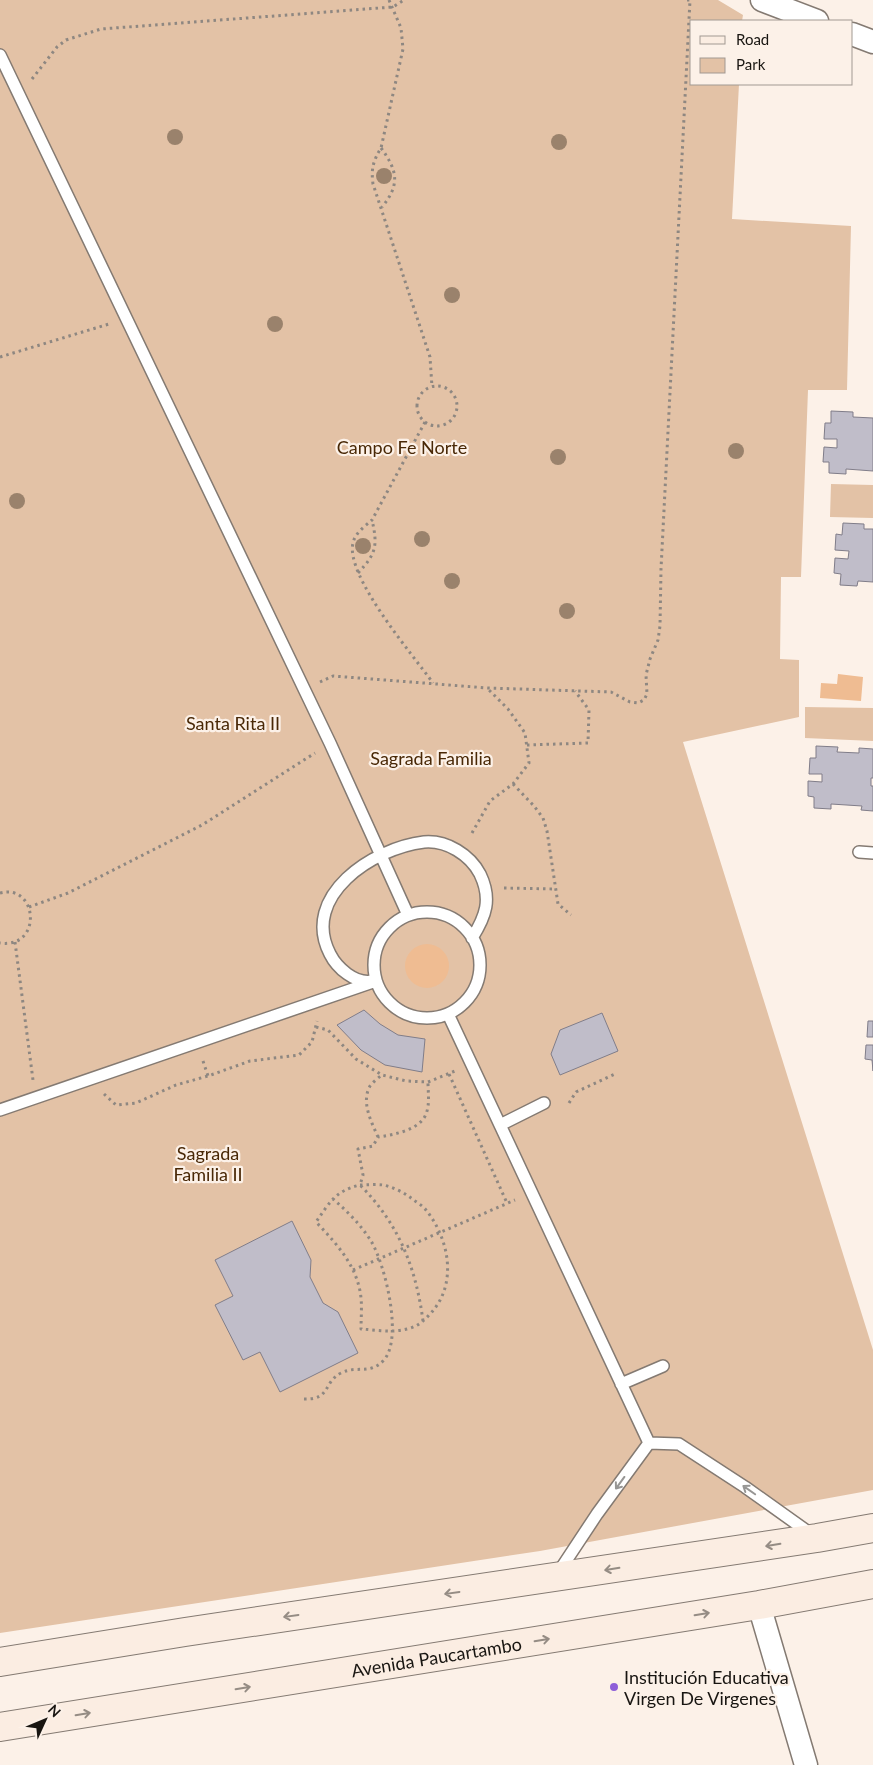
<svg xmlns="http://www.w3.org/2000/svg" width="873" height="1765" viewBox="0 0 873 1765" font-family="Lato,sans-serif">
  <style>
    .green { fill: #e3c2a6 }
    .water { fill: #efbc92 }
    .building { fill: #c0bdc9; stroke: #807d89 }
    .lines { fill: none; stroke-linecap: round; stroke-linejoin: round }
    .lane-casing { stroke: #847a72; stroke-width: 14 }
    .street-casing { stroke: #847a72; stroke-width: 25 }
    .secondary-casing { stroke: #847a72; stroke-width: 30 }
    .path { stroke: #8e8781; stroke-width: 3; stroke-dasharray: 2.5 4; stroke-linecap: butt }
    .lane { stroke: #fff; stroke-width: 11 }
    .street { stroke: #fff; stroke-width: 22 }
    .secondary { stroke: #fbede2; stroke-width: 28 }
    .tree { fill: #9a826c }
    .oneway { stroke: #979694 }
    .oneway2 { stroke: #958c84 }
    .poi-dot { fill: #8d5ed8; stroke: #fcf1e8; stroke-width: 2 }
    .labels { text-anchor: middle; dominant-baseline: central; stroke-width: 4.5; stroke-linejoin: round; paint-order: stroke }
    .park-label { font-size: 18px; fill: #492806; stroke: #fcf1e8 }
    .street-label { font-size: 18px; fill: #181511; stroke: #fcf1e8 }
    .poi-label { font-size: 18px; fill: #181511; stroke: #fcf1e8; text-anchor: start }
  </style>
  <rect width="100%" height="100%" fill="#fcf1e8"/>
  <!-- green -->
  <path class="green" d="M0,0H718L743,15L742,21H692V84H739L732,219L851,226L847,390H808L801,577H781L780,659L799,660V717L683,742L873,1350V1490L540,1551L0,1633Z
    M831,484L873,485V518L830,517Z
    M805,707L873,708V741L805,738Z"/>
  <!-- water -->
  <path class="water" d="M838,674L863,677L861,701L820,698L821,683L837,684Z
    M405 966a22 22 0 1 1 44 0a22 22 0 1 1-44 0Z"/>
  <!-- building -->
  <path class="building" d="M831,411L853,412V417L873,418V471L846,469V474L829,473V462H823L824,447L837,448V439H824L825,423H831Z
    M843,523L864,524V529H873V582L858,581L857,586L840,585L841,574L834,573L835,558L848,559L849,551L835,550L836,534L842,535Z
    M816,746L838,747L837,752L859,753V748L873,749V778H871V786H873V811L861,810L862,806L831,804V809L814,808V797L808,796V781L822,782V774H809L810,758H816Z
    M364,1010L380,1024L398,1035L425,1039L422,1072L385,1065L361,1050L337,1025Z
    M602,1013L618,1051L560,1075L551,1054L560,1030Z
    M868,1021H873V1037H867Z
    M866,1045H873V1071L872,1060L865,1059Z
    M292,1221L311,1260L310,1277L323,1303L338,1312L358,1353L280,1392L260,1352L243,1360L215,1305L233,1296L215,1260Z"/>
  <g class="lines">
    <defs>
      <path id="lane" d="M0,55L330,743L408,915
        M859,852L873,853
        M374 965a53 53 0 1 1 106 0a53 53 0 1 1-106 0Z
        M372,981C355,984 337,968 330,954C300,896 373,848 424,842C447,840 470,855 480,874C492,899 486,916 472,938
        M448,1014L649,1443
        M0,1110L376,981
        M500,1125L544,1103
        M621,1384L663,1366
        M649,1443L679,1444L745,1487L811,1534
        M558,1573L597,1514L649,1443"/>
      <path id="street" d="M762,0L817,21
        M852,34L873,42
        M759,1605L806,1765"/>
      <g id="secondary">
        <path d="M0,1662L185,1632L817,1538L873,1528"/>
        <path id="s1" d="M0,1727L759,1605L873,1584"/>
      </g>
    </defs>
    <!-- lane casing -->
    <use href="#lane" class="lane-casing"/>
    <!-- street casing -->
    <use href="#street" class="street-casing"/>
    <!-- secondary casing -->
    <use href="#secondary" class="secondary-casing"/>
    <!-- path -->
    <path class="path" d="M389,0L401,28L403,49L381,148C373,161 371,169 373,184L430,357L432,387
      M32,79L57,47L66,40L101,29L393,7L404,0
      M381,148C398,171 400,185 382,207
      M0,357L109,324
      M417 406a20 20 0 1 1 40 0a20 20 0 1 1-40 0Z
      M425,422L372,520C365,526 355,533 353,543C345,576 413,655 433,683
      M358,573C376,554 378,546 372,520
      M320,682L333,676L488,688L611,692L630,702L638,703L644,700L647,694L646,675L650,659L658,640L660,626L661,569L690,0H687
      M527,745L588,743L589,710L575,691
      M513,784L534,806L543,818L547,831L558,904L571,915
      M472,833L490,801L513,784L529,763L525,733L508,709L488,689
      M504,888L556,889
      M0,893C38,883 43,949 0,943
      M29,907L68,893L202,825L315,753
      M15,942L33,1080
      M316,1027L328,1030L356,1059L382,1075L406,1081L428,1082L455,1071
      M203,1061L208,1076
      M449,1074L507,1203
      M104,1094L116,1105L136,1103L176,1085L208,1076L250,1061L299,1055L312,1042L317,1021
      M569,1103L576,1092L617,1073
      M378,1137C371,1121 361,1102 370,1086C373,1082 378,1078 382,1075
      M360,1185C368,1185 376,1184 383,1185C393,1187 403,1192 411,1198C416,1202 422,1205 426,1210C450,1240 458,1286 429,1315C423,1322 416,1327 407,1329C392,1333 376,1330 361,1329C361,1319 362,1308 361,1298C358,1267 337,1244 316,1222C330,1202 335,1191 360,1185Z
      M353,1270L515,1200
      M423,1321C416,1268 399,1224 360,1185L363,1175L358,1149L373,1146L378,1137C393,1135 420,1130 426,1114C430,1104 428,1093 428,1082
      M304,1399C331,1400 323,1382 341,1373C357,1365 369,1375 383,1361C404,1340 385,1264 371,1241C361,1225 347,1211 333,1199"/>
    <!-- lane -->
    <use href="#lane" class="lane"/>
    <!-- street -->
    <use href="#street" class="street"/>
    <!-- secondary -->
    <use href="#secondary" class="secondary"/>
  </g>
  <!-- trees -->
  <g class="tree">
    <circle cx="175" cy="137" r="8"/>
    <circle cx="559" cy="142" r="8"/>
    <circle cx="384" cy="176" r="8"/>
    <circle cx="452" cy="295" r="8"/>
    <circle cx="275" cy="324" r="8"/>
    <circle cx="736" cy="451" r="8"/>
    <circle cx="558" cy="457" r="8"/>
    <circle cx="17" cy="501" r="8"/>
    <circle cx="422" cy="539" r="8"/>
    <circle cx="363" cy="546" r="8"/>
    <circle cx="452" cy="581" r="8"/>
    <circle cx="567" cy="611" r="8"/>
  </g>
  <!-- one-way arrows -->
  <defs><path id="oneway-shaft" d="M-6 0H5M1.5-3L5.5 0L1.5 3" fill="none" stroke-width="1.6" stroke-linecap="round" stroke-linejoin="round" transform="scale(1.25)"/></defs>
  <g class="oneway">
    <use href="#oneway-shaft" transform="translate(620 1483) rotate(126)"/>
    <use href="#oneway-shaft" transform="translate(749 1490) rotate(-145)"/>
  </g>
  <g class="oneway2">
    <use href="#oneway-shaft" transform="translate(773 1545) rotate(171)"/>
    <use href="#oneway-shaft" transform="translate(612 1569) rotate(171)"/>
    <use href="#oneway-shaft" transform="translate(452 1593) rotate(172)"/>
    <use href="#oneway-shaft" transform="translate(702 1614) rotate(-9)"/>
    <use href="#oneway-shaft" transform="translate(291 1616) rotate(172)"/>
    <use href="#oneway-shaft" transform="translate(542 1640) rotate(-9)"/>
    <use href="#oneway-shaft" transform="translate(243 1688) rotate(-9)"/>
    <use href="#oneway-shaft" transform="translate(83 1714) rotate(-9)"/>
  </g>
  <!-- markers -->
  <circle class="poi-dot" cx="614" cy="1687" r="5"/>
  <g class="labels">
    <!-- park labels -->
    <g class="park-label">
      <text x="402" y="447">Campo Fe Norte</text>
      <text x="233" y="723">Santa Rita II</text>
      <text x="431" y="758">Sagrada Familia</text>
      <text x="208" y="1153">Sagrada<tspan x="208" dy="21">Familia II</tspan></text>
    </g>
    <!-- street labels -->
    <g class="street-label">
      <text stroke="none"><textPath href="#s1" startOffset="442">Avenida Paucartambo</textPath></text>
    </g>
    <!-- poi labels -->
    <g class="poi-label">
      <text x="624" y="1677">Institución Educativa<tspan x="624" dy="21">Virgen De Virgenes</tspan></text>
    </g>
  </g>
  <!-- legend -->
  <rect x="690" y="20" width="162" height="65" fill="#fcf1e8" stroke="#a19992"/>
  <rect x="700" y="36" width="25" height="8" fill="#fbede2" stroke="#a19992"/>
  <text x="736" y="45" font-size="15" fill="#181511">Road</text>
  <rect x="700" y="58" width="25" height="15" fill="#e3c2a6" stroke="#a19992"/>
  <text x="736" y="70" font-size="15" fill="#181511">Park</text>
  <!-- north arrow -->
  <g transform="translate(45 1720) rotate(46)" stroke="#fcf1e8" stroke-width="4" paint-order="stroke">
  <path d="M0-4L9 19L0 12L-9 19Z" fill="#181511"/>
  <text y="-8" font-size="14" font-weight="bold" text-anchor="middle" fill="#181511">N</text>
  </g>
</svg>
